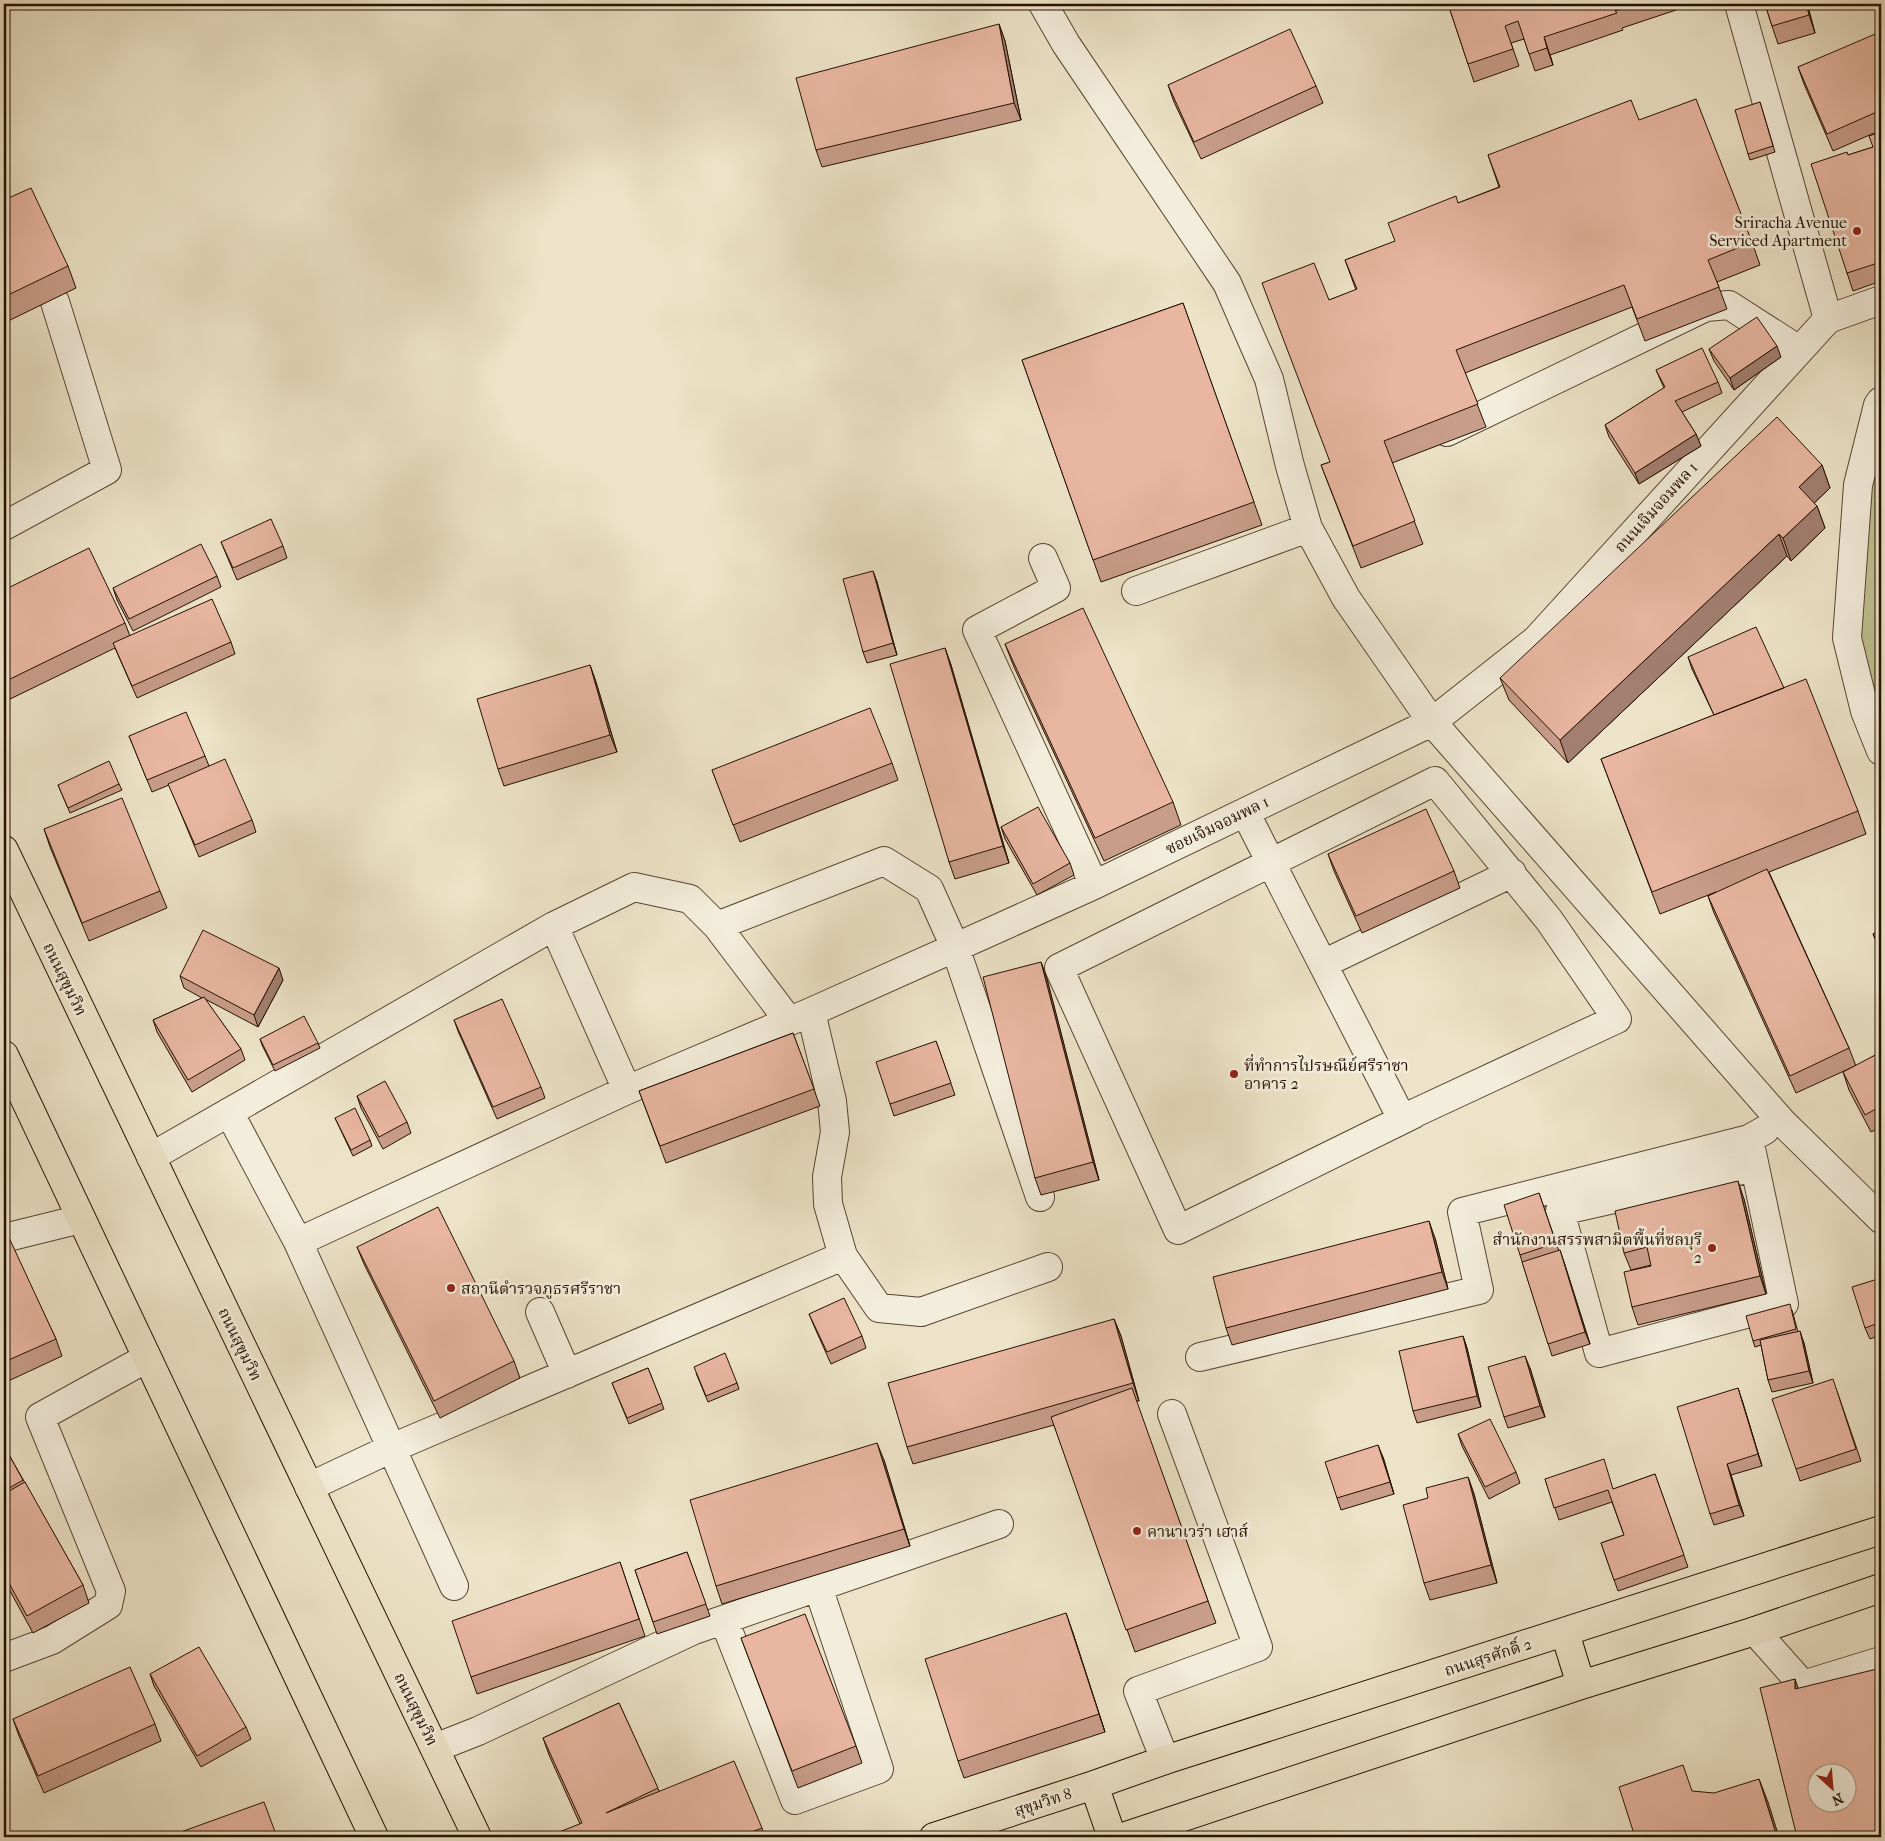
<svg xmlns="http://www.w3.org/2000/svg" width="1885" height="1841" viewBox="0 0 1885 1841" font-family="'IM FELL French Canon','Noto Serif Thai',serif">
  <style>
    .green { fill: #bfc192; stroke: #726849 }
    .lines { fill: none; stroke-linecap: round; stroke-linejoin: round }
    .minor-casing { stroke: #574532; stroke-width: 30 }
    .major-casing { stroke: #251000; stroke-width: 30 }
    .highway-casing { stroke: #251000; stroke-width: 30 }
    .minor { stroke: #f3eddb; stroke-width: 28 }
    .major { stroke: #ede3c8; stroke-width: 28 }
    .highway { stroke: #ede3c8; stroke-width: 28 }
    .wall { fill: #c89d8a; stroke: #251000 }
    .shaded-wall { fill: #a27f71; stroke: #251000 }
    .building { fill: #e8b6a1; stroke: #251000; fill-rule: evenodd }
    .poi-dot { fill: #8f2418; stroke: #f3eddb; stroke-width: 2 }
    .labels { text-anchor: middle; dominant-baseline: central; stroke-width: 5; stroke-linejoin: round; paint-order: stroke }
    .poi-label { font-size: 16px; fill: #251000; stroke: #f3eddb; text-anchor: start }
    .street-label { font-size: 16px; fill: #251000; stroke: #f3eddb }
  </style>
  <rect width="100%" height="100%" fill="#ede3c8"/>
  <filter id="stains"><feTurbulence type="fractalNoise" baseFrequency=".004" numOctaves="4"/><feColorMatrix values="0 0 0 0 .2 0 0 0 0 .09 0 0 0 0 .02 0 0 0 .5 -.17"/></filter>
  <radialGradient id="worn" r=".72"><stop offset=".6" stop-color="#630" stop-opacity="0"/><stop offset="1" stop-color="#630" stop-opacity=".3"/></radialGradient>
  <!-- green -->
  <path class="green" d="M1881,401V751L1847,638Z"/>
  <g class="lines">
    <defs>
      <path id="minor" d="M1043,4L1066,44L1227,283L1269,379L1290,466L1308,528L1346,598L1432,722L1782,1122L1881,1219
        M1739,4L1828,319
        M1881,401L1878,405L1858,485L1847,638L1865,711L1881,751
        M1447,432L1706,307L1729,305L1799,350
        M4,526L107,470L55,302
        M1043,558L1056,588L977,630L1094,885
        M1136,591L1308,528
        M1245,812L1402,1119L1617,1019L1549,920L1435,781L1059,968L1178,1230L1414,1114
        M554,926L627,1090
        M717,926L884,861L929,889L955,947L1040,1197
        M1323,964L1512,873
        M811,1012L832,1101L835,1132L827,1177L828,1204L843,1256
        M229,1112L298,1242L454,1586
        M1749,1139L1784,1304L1599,1353L1560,1211L1755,1167
        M151,1157L554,926L634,887L690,899L717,926L789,1021
        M4,1238L81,1219
        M298,1242L627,1090L811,1012L1001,927L1094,885L1432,722L1536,640L1828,319L1881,300
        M540,1312L567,1374
        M1200,1357L1479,1290L1462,1212L1749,1139L1765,1130
        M309,1487L392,1448L843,1256L879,1308L921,1312L1048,1267
        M724,1620L795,1800L879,1769L818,1587
        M1755,1631L1803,1685L1881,1661
        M4,1658L52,1640L108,1605L111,1591L40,1417L147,1358
        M435,1748L478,1731L694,1630L999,1524
        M1165,1760L1138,1691L1258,1647L1172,1414"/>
      <path id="major" d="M1565,1633L1581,1685
        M1094,1785L1112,1837
        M934,1837L1094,1785L1165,1760L1881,1530
        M1123,1837L1581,1685L1755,1631L1881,1588"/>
      <path id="highway" d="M4,850L477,1837
        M4,1055L374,1837"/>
    </defs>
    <!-- minor casing -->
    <use href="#minor" class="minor-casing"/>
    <!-- major casing -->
    <use href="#major" class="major-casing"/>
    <!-- highway casing -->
    <use href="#highway" class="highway-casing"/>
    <!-- minor -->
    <use href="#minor" class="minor"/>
    <!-- major -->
    <use href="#major" class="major"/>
    <!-- highway -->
    <use href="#highway" class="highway"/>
  </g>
  <!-- wall -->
  <path class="wall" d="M1448,4H1694L1622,28L1623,30L1550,55L1553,65L1535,71L1524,39L1511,43L1519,66L1474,82Z
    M1765,4H1816L1808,6L1815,33L1778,44L1772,26Z
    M1875,4H1881V17H1880Z
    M999,24L1005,41L1021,120L822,167L816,150Z
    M1881,36V130L1833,151L1804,84L1798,67Z
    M1168,85L1316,86L1323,103L1201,159L1174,102Z
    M1760,102L1775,152L1750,160L1748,154Z
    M1639,120L1752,242L1760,265L1717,282L1727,309L1645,341L1632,307L1465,373L1486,427L1392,463L1423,544L1361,568L1321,465L1330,462L1329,300L1356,290L1345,260L1394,242L1458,203L1499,187L1488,155Z
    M1881,132V281L1853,291L1847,273L1848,155L1873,147Z
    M4,200L68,266L76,288L4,323Z
    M1183,303L1262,525L1101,582L1022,360Z
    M1709,349L1781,357L1734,390L1714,361Z
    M1656,370L1718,382L1722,393L1682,412L1696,434L1701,446L1639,484L1609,437L1605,425L1664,388Z
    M1822,465L1830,488L1814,503L1817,506L1825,528L1791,561L1787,556L1568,763L1509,700L1500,678Z
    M221,542L283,546L287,558L237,580Z
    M873,571L877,582L897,655L867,663L863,652Z
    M217,576L221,587L133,631L117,600L113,588Z
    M4,590L125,623L130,636L231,642L235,654L137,698L115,648L4,702Z
    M1005,644L1173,802L1181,825L1104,861L1014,667Z
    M945,648L951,665L1009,863L955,879L949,862Z
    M1688,657L1784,688L1858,811L1866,834L1769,872L1849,1048L1856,1066L1881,1052V1127L1871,1132L1849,1090L1843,1072L1855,1066L1796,1093L1714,913L1708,896L1716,892L1660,914L1601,759L1714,715L1692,669Z
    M590,665L596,682L617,752L504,786L498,769Z
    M129,736L205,756L209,766L252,820L256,832L199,857L169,785L152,792Z
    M892,763L898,780L740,842L712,770Z
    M119,784L122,790L70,813L58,785Z
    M1001,827L1070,863L1074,875L1037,895L1005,839Z
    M44,829L160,891L167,908L89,941L50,847Z
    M1328,854L1454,871L1460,888L1362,933L1334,871Z
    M1881,929V950L1875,939L1873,934Z
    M1041,962L1047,979L1099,1180L1041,1195L1035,1178Z
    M180,976L283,980L258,1027L205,999L241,1049L245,1060L192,1092L157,1032L153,1020L202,998L184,988Z
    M454,1020L541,1087L545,1098L497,1119L458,1031Z
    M793,1033L820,1106L666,1163L639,1091Z
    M260,1039L318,1043L320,1048L275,1071L262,1045Z
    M936,1041L955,1095L894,1116L890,1104Z
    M357,1096L407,1122L411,1133L383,1149L361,1108Z
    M335,1118L370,1140L372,1146L353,1156Z
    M1539,1193L1559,1251L1564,1262L1590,1344L1552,1356L1520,1255Z
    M1744,1199L1766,1294L1638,1325L1632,1307L1651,1266V1265L1631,1270L1624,1253Z
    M4,1229L56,1339L62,1356L4,1383Z
    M1435,1238L1448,1289L1232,1345L1226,1328Z
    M357,1247L514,1361L520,1378L440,1418L364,1264Z
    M1881,1278V1335L1870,1339L1865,1328Z
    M1792,1310L1798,1332L1804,1343L1813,1383L1772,1392L1768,1380L1761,1345L1755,1347L1753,1341Z
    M809,1314L862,1336L866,1348L831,1364L814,1326Z
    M1114,1319L1121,1336L1139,1401H1136L1216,1623L1135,1652L1054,1425L913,1464L907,1447Z
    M1463,1336L1467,1348L1481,1407L1417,1423L1413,1411Z
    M648,1368L664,1409L629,1424L612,1383Z
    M1530,1368L1545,1417L1508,1428L1504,1417Z
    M696,1373L737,1383L739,1389L708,1402Z
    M1837,1391L1861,1461L1800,1481L1796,1469Z
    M1742,1400L1762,1466L1731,1475L1744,1516L1714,1525L1710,1514Z
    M1458,1434L1516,1472L1520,1483L1489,1499L1462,1446Z
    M4,1446L83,1585L89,1603L33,1633L4,1580Z
    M1383,1457L1394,1494L1341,1510L1337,1498Z
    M884,1460L910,1546L722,1604L716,1586Z
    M1655,1474L1688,1567L1618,1591L1601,1543L1624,1535L1612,1502L1559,1520L1545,1479L1614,1489Z
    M1468,1477L1474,1494L1497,1583L1430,1600L1424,1583Z
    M687,1552L710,1616L657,1634L635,1570Z
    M620,1562L645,1636L477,1694L471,1677Z
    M1072,1630L1105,1732L964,1778L958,1761Z
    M741,1638L856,1746L862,1763L798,1788Z
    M150,1674L246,1727L251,1739L201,1767L154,1686Z
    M619,1703L659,1791L762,1828L765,1837H550L580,1824L549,1755L543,1738Z
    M13,1719L155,1724L161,1741L44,1793L19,1736Z"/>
  <!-- shaded-wall -->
  <path class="shaded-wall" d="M1806,4H1807L1815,33L1809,15Z
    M999,24L1005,41L1021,120L1014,103Z
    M1544,37L1550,55L1553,65L1547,48Z
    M1777,346L1781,357L1734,390L1730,378Z
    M1696,434L1701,446L1639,484L1635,473Z
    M1822,465L1830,488L1807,510L1799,487Z
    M1817,506L1825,528L1791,561L1783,538Z
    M1779,534L1787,556L1568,763L1560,740Z
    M873,571L877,582L897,655L893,643Z
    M945,648L951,665L1009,863L1003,846Z
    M590,665L596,682L617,752L610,735Z
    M1041,962L1047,979L1099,1180L1093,1162Z
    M279,968L283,980L258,1027L254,1015Z
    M1738,1181L1744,1199L1766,1294L1760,1276Z
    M1429,1221L1435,1238L1448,1289L1442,1272Z
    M1560,1250L1564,1262L1590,1344L1585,1332Z
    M1114,1319L1121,1336L1139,1401L1133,1383Z
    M1800,1331L1804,1343L1813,1383L1809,1371Z
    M1463,1336L1467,1348L1481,1407L1477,1396Z
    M1525,1356L1530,1368L1545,1417L1540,1406Z
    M1738,1388L1742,1400L1762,1466L1758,1454Z
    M877,1443L884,1460L910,1546L904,1529Z
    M1378,1445L1383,1457L1394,1494L1390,1482Z
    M1727,1464L1731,1475L1744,1516L1739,1505Z
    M1468,1477L1474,1494L1497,1583L1491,1565Z
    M1066,1613L1072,1630L1105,1732L1099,1714Z
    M1795,1679L1803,1702L1795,1689Z
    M1759,1779L1768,1802L1779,1837H1777Z"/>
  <!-- building -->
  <path class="building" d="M1448,4H1636L1615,11L1617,13L1544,37L1547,48L1529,54L1518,21L1505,26L1513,49L1468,64Z
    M1765,4H1806L1809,15L1772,26Z
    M999,24L1014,103L816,150L796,78Z
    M1290,29L1316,86L1194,142L1168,85Z
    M1880,32L1881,36V110L1827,134L1798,67Z
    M1696,99L1752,242L1708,260L1719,287L1637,319L1624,285L1456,350L1478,404L1384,441L1415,521L1353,546L1321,465L1330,462L1262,283L1314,263L1329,300L1357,289L1345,260L1395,241L1388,223L1456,196L1458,203L1500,187L1488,155L1631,100L1639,120Z
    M1760,102L1773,146L1748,154L1735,110Z
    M1881,132V262L1847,273L1811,164L1847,152L1848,155L1873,147L1869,136Z
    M31,188L68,266L4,297V200Z
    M1183,303L1254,502L1093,560L1022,360Z
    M1757,317L1777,346L1730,378L1709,349Z
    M1702,348L1718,382L1675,401L1696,434L1635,473L1605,425L1665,387L1656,370Z
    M1777,417L1822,465L1799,487L1817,506L1783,538L1779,534L1560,740L1500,678Z
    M271,519L283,546L233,568L221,542Z
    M201,544L217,576L129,619L113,588Z
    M89,548L125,623L4,682V590Z
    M873,571L893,643L863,652L843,579Z
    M212,599L231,642L132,686L113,643Z
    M1083,608L1173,802L1095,838L1005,644Z
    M1756,627L1784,688L1714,715L1688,657Z
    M945,648L1003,846L949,862L890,664Z
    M590,665L610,735L498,769L477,699Z
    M1806,679L1858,811L1652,892L1601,759Z
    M870,708L892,763L733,825L712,770Z
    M186,712L205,756L147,780L129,736Z
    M225,759L252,820L195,845L168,784Z
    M109,761L119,784L68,808L58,785Z
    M122,798L160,891L82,923L44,829Z
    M1038,807L1070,863L1033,884L1001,827Z
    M1426,809L1454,871L1356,916L1328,854Z
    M1767,869L1849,1048L1790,1076L1708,896Z
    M1881,929V948L1873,934Z
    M203,930L279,968L254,1015L180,976Z
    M1041,962L1093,1162L1035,1178L983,977Z
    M204,997L241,1049L188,1080L153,1020Z
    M502,999L541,1087L493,1107L454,1020Z
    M304,1016L318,1043L273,1065L260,1039Z
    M793,1033L814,1089L660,1146L639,1091Z
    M936,1041L951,1083L890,1104L876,1062Z
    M1881,1052V1106L1865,1115L1843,1072Z
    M385,1081L407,1122L379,1137L357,1096Z
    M355,1108L370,1140L351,1150L335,1118Z
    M1738,1181L1760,1276L1632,1307L1624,1272L1651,1266L1647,1247L1624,1253L1615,1211Z
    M1539,1193L1556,1243L1520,1255L1504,1205Z
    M438,1207L514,1361L434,1401L357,1247Z
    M1429,1221L1442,1272L1226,1328L1213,1277Z
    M4,1229H5L56,1339L4,1362Z
    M1560,1250L1585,1332L1548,1344L1522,1262Z
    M1881,1278V1322L1865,1328L1852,1287Z
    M844,1298L862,1336L827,1352L809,1314Z
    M1790,1304L1796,1329L1753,1341L1746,1316Z
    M1114,1319L1133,1383L907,1447L888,1383Z
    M1800,1331L1809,1371L1768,1380L1760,1340Z
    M1463,1336L1477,1396L1413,1411L1399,1351Z
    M725,1353L737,1383L706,1396L694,1367Z
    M1525,1356L1540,1406L1504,1417L1488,1367Z
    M648,1368L662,1403L627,1418L612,1383Z
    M1833,1379L1856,1449L1796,1469L1772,1399Z
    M1132,1388L1208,1601L1126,1630L1051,1417Z
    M1738,1388L1758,1454L1727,1464L1739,1505L1710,1514L1677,1407Z
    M1490,1419L1516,1472L1485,1487L1458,1434Z
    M877,1443L904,1529L716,1586L690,1500Z
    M1378,1445L1390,1482L1337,1498L1325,1462Z
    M4,1446L23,1480L4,1491Z
    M1604,1459L1613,1489L1655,1474L1684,1555L1614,1580L1601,1543L1624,1535L1608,1490L1554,1508L1545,1479Z
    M1468,1477L1491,1565L1424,1583L1403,1505L1428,1498L1426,1488Z
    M25,1482L83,1585L27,1616L4,1574V1494Z
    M687,1552L706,1604L653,1622L635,1570Z
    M620,1562L639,1619L471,1677L452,1621Z
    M1066,1613L1099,1714L958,1761L925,1659Z
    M805,1614L856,1746L792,1771L741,1638Z
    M199,1647L246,1727L197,1756L150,1674Z
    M130,1667L155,1724L38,1776L13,1719Z
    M1881,1668V1837H1797L1760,1688L1795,1679V1689ZM1818,1774H1848V1804H1818Z
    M619,1703L658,1788L606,1813L734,1761L762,1828L739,1837H550L549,1836L582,1823L543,1738Z
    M1683,1765L1692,1791L1714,1793L1759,1779L1777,1837H1635L1619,1787Z
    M264,1802L277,1837H179L178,1833Z"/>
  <!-- markers -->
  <g class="poi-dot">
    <circle cx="1857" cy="231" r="5"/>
    <circle cx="1234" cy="1074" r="5"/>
    <circle cx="1712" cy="1248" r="5"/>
    <circle cx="451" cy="1288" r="5"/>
    <circle cx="1137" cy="1531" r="5"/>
  </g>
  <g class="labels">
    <!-- poi labels -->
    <g class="poi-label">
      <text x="1847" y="222" text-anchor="end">Sriracha Avenue<tspan x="1847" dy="18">Serviced Apartment</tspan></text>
      <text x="1244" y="1065">ที่ทำการไปรษณีย์ศรีราชา<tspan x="1244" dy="18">อาคาร 2</tspan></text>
      <text x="1702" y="1239" text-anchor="end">สำนักงานสรรพสามิตพื้นที่ชลบุรี<tspan x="1702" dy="18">2</tspan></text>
      <text x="461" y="1288">สถานีตำรวจภูธรศรีราชา</text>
      <text x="1147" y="1531">คานาเวร่า เฮาส์</text>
    </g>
    <!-- street labels -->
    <g class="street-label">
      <text transform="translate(1656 507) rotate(-48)">ถนนเจิมจอมพล 1</text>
      <text transform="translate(1217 825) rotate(-26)">ซอยเจิมจอมพล 1</text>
      <text transform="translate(65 979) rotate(64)">ถนนสุขุมวิท</text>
      <text transform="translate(240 1344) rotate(64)">ถนนสุขุมวิท</text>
      <text transform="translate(1488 1657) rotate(-18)">ถนนสุรศักดิ์ 2</text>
      <text transform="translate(416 1709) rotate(64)">ถนนสุขุมวิท</text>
      <text transform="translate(1043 1802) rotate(-18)">สุขุมวิท 8</text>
    </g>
  </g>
  <!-- margin -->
  <rect width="1885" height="1841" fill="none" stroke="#ede3c8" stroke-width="20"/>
  <rect x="5" y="5" width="1875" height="1831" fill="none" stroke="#251000" stroke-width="2.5"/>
  <rect x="10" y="10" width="1865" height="1821" fill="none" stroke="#251000"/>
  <!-- north arrow -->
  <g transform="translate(1832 1788) rotate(154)"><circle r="24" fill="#f3eddb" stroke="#a19583"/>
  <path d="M0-4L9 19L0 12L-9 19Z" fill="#8f2418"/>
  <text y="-8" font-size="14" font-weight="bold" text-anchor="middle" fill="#251000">N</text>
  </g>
  <rect width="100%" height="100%" filter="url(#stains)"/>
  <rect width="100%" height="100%" fill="url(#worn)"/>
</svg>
